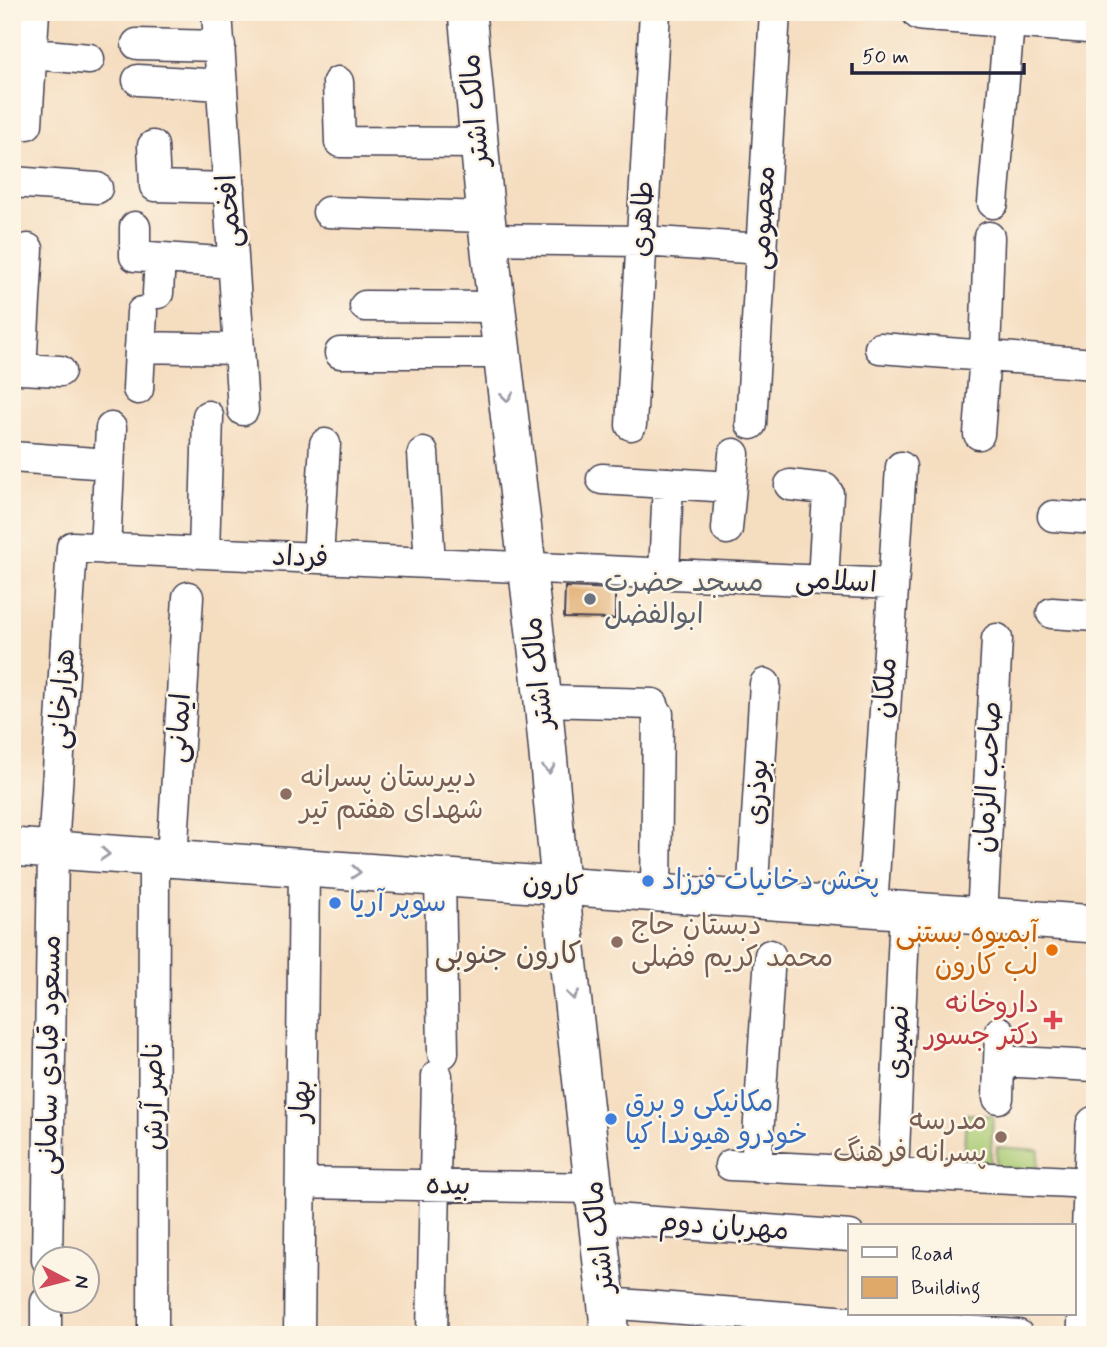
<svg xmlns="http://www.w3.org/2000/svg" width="1107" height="1347" viewBox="0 0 1107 1347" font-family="Mynerve,'Playpen Sans Arabic',sans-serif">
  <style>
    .green { fill: #aacb74; stroke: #667658; stroke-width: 2 }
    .building { fill: #dfa96a }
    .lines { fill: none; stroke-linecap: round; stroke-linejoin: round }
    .minor-casing { stroke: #423e4f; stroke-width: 33 }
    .major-casing { stroke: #423e4f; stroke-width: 40 }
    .minor { stroke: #fff; stroke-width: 30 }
    .major { stroke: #fff; stroke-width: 37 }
    .oneway { stroke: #9c9ca7 }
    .worship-dot { fill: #6b7280; stroke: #fcf5e5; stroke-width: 2.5 }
    .education-dot { fill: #8d6e63; stroke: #fcf5e5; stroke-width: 2.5 }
    .shop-dot { fill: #3f7fe0; stroke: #fcf5e5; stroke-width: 2.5 }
    .food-dot { fill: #e8710a; stroke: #fcf5e5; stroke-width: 2.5 }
    .health-dot { fill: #e0444e; stroke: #fcf5e5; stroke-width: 2.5 }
    .labels { text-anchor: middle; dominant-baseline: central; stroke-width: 5; stroke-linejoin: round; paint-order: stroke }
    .street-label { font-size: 28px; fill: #22223b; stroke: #fcf5e5 }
    .worship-label { font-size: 28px; fill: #5b616d; stroke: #fcf5e5; text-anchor: start }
    .education-label { font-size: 28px; fill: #785e54; stroke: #fcf5e5; text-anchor: start }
    .shop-label { font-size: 28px; fill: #366cbe; stroke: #fcf5e5; text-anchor: start }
    .food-label { font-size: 28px; fill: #c56008; stroke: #fcf5e5; text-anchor: end }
    .health-label { font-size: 28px; fill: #be3a42; stroke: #fcf5e5; text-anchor: end }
    .neighbourhood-label { font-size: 30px; fill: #64514b; stroke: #fcf5e5 }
  </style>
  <rect width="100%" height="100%" fill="#fcf5e5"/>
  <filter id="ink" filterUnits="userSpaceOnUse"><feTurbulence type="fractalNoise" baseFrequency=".0143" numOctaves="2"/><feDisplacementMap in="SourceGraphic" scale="14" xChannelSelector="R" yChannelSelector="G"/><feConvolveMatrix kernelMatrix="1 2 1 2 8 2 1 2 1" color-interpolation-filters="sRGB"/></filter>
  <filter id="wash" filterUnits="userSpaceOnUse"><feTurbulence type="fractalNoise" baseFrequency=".00686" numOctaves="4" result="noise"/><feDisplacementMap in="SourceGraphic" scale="28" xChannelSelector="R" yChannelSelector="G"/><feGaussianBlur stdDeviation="1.57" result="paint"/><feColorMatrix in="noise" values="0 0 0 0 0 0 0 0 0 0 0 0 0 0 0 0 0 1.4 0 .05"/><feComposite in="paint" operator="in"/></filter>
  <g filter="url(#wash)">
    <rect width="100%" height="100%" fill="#f5ddc0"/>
    <!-- green -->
    <path class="green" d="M966,1114L993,1116L990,1167L963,1165Z
      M997,1147L1039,1150L1037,1171L996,1168Z"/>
    <g id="blocks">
      <!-- building -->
      <path class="building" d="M565,587L615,589V619L564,618Z"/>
    </g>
  </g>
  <g filter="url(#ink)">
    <use href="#blocks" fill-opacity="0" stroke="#423e4f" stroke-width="2"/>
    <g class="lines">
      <defs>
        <path id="minor" d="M217,12L243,410
          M137,44L220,46
          M13,52L89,59
          M138,80L222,85
          M338,82L340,142L478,143
          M27,124L34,12
          M153,146L155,186L229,188
          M12,182L97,188
          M993,203L1010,12
          M328,212L486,217
          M135,227V256L233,263
          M490,239L642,241L762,249
          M28,249L21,369L60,371
          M158,293L160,258
          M365,306L497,307
          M140,347L239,349
          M880,348L1095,364
          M340,353H501
          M138,389L142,312
          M751,424L775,12
          M631,425L655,12
          M979,434L985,355L989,237
          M423,453L430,563
          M12,457L109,464
          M602,479L731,487
          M790,485L825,489L828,493L823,581
          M1053,516L1095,519
          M727,529L734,454
          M105,549L111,428
          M204,553L208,416
          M318,558L325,444
          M664,574L668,483
          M1052,613L1095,616
          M543,701L653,704
          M172,859L188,597
          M440,877L443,1053
          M656,893L658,714
          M752,900L765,684
          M872,908L901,467
          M982,916L997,639
          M999,1061L1095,1066
          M998,1098L1000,1032
          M730,1165L1091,1183
          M756,1167L770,955
          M893,1173L905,910
          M301,1183L596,1188
          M599,1218L850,1236
          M47,1260L53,850L72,547L893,584
          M607,1303L1018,1335
          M46,1335V1302
          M153,1335L154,857
          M299,1335L304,868
          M432,1335L437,1076"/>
        <path id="major" d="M467,12L486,217L543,701L563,914L610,1335
          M921,12L1095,25
          M12,847L1095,924
          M1086,1335L1095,1125"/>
      </defs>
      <!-- minor casing -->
      <use href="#minor" class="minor-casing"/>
      <!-- major casing -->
      <use href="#major" class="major-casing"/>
      <!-- minor -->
      <use href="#minor" class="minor"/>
      <!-- major -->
      <use href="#major" class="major"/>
    </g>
    <!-- one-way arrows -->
    <defs><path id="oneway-chevron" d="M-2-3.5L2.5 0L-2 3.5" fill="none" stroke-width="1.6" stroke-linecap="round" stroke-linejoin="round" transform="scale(1.75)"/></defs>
    <g class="oneway">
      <use href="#oneway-chevron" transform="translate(507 397) rotate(83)"/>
      <use href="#oneway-chevron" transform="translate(549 769) rotate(85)"/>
      <use href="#oneway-chevron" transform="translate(105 854) rotate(4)"/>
      <use href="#oneway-chevron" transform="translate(356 872) rotate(4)"/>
      <use href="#oneway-chevron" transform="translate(573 995) rotate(83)"/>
    </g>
  </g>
  <!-- markers -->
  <circle class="worship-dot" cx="590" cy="599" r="7"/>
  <g class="education-dot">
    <circle cx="286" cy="794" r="7"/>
    <circle cx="617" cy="942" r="7"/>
    <circle cx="1001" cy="1137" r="7"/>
  </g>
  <g class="shop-dot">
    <circle cx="648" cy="881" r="7"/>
    <circle cx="335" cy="903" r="7"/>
    <circle cx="611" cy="1119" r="7"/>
  </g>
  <circle class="food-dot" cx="1052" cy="950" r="7"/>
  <path class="health-dot" d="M1049.5 1009.5h7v7h7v7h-7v7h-7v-7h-7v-7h7z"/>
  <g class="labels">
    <!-- street labels -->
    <g class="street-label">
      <text transform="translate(476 110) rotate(-95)">مالک اشتر</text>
      <text transform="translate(230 211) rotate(-94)">افخمی</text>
      <text transform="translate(764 218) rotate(-87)">معصومی</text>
      <text transform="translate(643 219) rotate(-87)">طاهری</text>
      <text transform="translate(300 558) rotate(2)">فرداد</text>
      <text transform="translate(836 582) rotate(3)">اسلامی</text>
      <text transform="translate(539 673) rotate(-96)">مالک اشتر</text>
      <text transform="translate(886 688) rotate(-86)">ملکان</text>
      <text transform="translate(63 699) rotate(-86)">هزارخانی</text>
      <text transform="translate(180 728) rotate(-86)">ایمانی</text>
      <text transform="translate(989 777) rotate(-87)">صاحب الزمان</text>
      <text transform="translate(758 792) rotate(-87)">بوذری</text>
      <text transform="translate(553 886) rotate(4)">کارون</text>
      <text transform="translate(899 1042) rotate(-87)">نصیری</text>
      <text transform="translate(50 1055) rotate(-89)">مسعود قبادی سامانی</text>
      <text transform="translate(154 1096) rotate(-90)">ناصر آرش</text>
      <text transform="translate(302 1101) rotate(-89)">بهار</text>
      <text transform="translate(448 1186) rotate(1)">بیده</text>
      <text transform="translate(724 1227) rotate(4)">مهربان دوم</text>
      <text transform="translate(600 1237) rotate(-96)">مالک اشتر</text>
    </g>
    <!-- worship labels -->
    <g class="worship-label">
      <text x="604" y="583">مسجد حضرت<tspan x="604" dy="32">ابوالفضل</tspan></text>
    </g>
    <!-- education labels -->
    <g class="education-label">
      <text x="300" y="778">دبیرستان پسرانه<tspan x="300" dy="32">شهدای هفتم تیر</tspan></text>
      <text x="631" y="926">دبستان حاج<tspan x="631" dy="32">محمد کریم فضلی</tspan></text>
      <text x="987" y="1121" text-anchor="end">مدرسه<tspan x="987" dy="32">پسرانه فرهنگ</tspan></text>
    </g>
    <!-- shop labels -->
    <g class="shop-label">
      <text x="662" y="881">پخش دخانیات فرزاد</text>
      <text x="349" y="903">سوپر آریا</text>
      <text x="625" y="1103">مکانیکی و برق<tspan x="625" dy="32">خودرو هیوندا کیا</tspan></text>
    </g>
    <!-- food labels -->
    <g class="food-label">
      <text x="1038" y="934">آبمیوه بستنی<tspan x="1038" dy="32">لب کارون</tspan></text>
    </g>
    <!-- health labels -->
    <g class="health-label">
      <text x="1039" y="1004">داروخانه<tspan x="1039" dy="32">دکتر جسور</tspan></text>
    </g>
    <!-- neighbourhood labels -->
    <g class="neighbourhood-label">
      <text x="508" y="954">کارون جنوبی</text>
    </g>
  </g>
  <!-- margin -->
  <rect width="1107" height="1347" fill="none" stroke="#fcf5e5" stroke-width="42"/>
  <!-- legend -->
  <rect x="848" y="1224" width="228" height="91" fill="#fcf5e5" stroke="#a5a1a1" stroke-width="2"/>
  <rect x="862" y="1247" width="35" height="10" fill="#ffffff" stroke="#a5a1a1" stroke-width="2"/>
  <text x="911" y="1260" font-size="21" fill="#22223b">Road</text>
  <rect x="862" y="1277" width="35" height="21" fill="#dfa96a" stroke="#a5a1a1" stroke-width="2"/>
  <text x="911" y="1294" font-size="21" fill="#22223b">Building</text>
  <!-- north arrow -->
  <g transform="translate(66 1280) rotate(97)"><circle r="33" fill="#fcf5e5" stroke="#a5a1a1" stroke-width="2"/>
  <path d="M0-5L12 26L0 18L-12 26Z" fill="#d1495b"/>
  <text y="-10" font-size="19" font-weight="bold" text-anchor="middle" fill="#22223b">N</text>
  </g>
  <!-- scale -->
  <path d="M852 63v10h172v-10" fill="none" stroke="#22223b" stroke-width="3.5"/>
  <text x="862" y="63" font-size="21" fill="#22223b" stroke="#fcf5e5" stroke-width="5" paint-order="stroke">50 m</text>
</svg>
